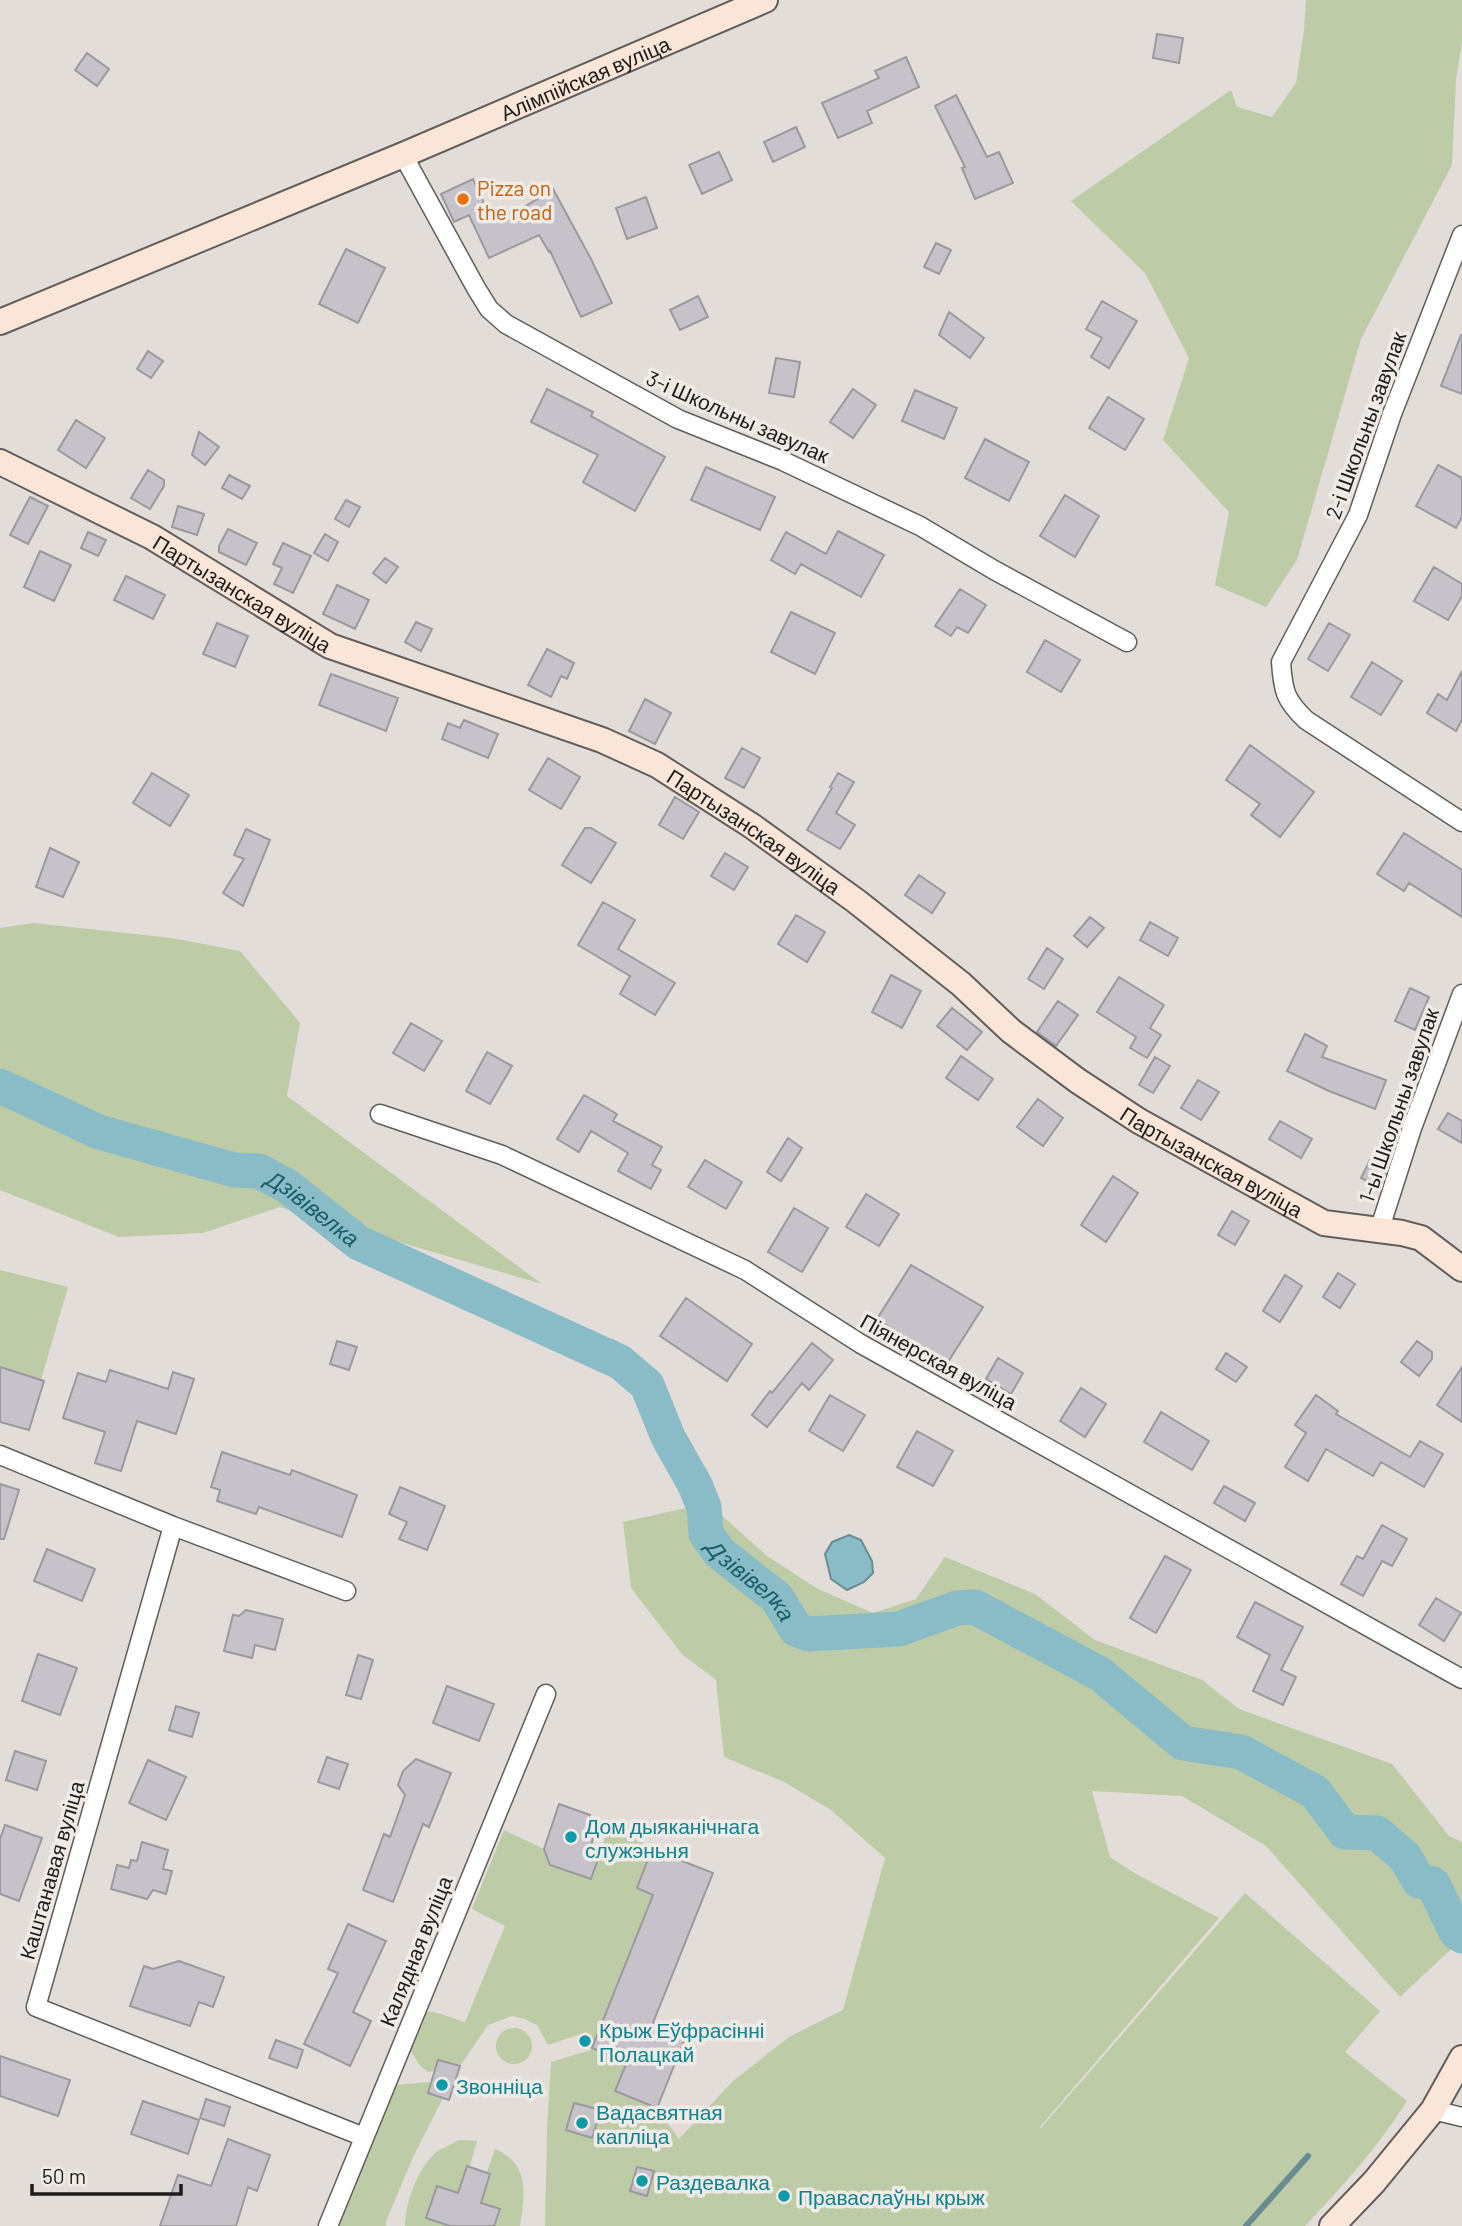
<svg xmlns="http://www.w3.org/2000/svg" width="1462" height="2226" viewBox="0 0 1462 2226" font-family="Barlow,sans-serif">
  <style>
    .green { fill: #becba7 }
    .water { fill: #89bcc7; stroke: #698c93; stroke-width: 2 }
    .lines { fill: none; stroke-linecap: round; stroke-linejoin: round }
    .stream { stroke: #698c93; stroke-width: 6 }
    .river { stroke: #89bcc7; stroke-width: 35 }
    .building { fill: #c5c3c9; stroke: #9b999e; stroke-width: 2 }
    .street-casing { stroke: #625d5a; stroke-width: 21 }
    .secondary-casing { stroke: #625d5a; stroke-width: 28 }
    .street { stroke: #fff; stroke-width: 18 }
    .secondary { stroke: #fae6d8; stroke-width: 24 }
    .food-dot { fill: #e8710a; stroke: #f0ebe6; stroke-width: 2.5 }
    .culture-dot { fill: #0f9aa8; stroke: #f0ebe6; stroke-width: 2.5 }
    .labels { text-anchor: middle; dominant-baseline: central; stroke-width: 7; stroke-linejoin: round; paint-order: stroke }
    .street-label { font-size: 21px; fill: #1d1c1a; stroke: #f0ebe6 }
    .food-label { font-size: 21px; fill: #c56008; stroke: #f0ebe6; text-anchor: start }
    .culture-label { font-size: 21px; fill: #0d838f; stroke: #f0ebe6; text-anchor: start }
    .water-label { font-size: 23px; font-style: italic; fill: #185d69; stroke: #f0ebe6 }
  </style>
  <rect width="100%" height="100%" fill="#e3ddd9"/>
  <!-- green -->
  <path class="green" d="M1306,0H1462V42L1456,80L1452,165L1361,339L1297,560L1266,607L1215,585L1229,512L1163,440L1189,358L1145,273L1071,201L1231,90L1237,107L1272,117L1296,83L1304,30Z
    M33,923L172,938L240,951L300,1023L287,1096L542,1284L280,1207L203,1233L119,1237L0,1190V928Z
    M0,1270L68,1287L41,1380L0,1367Z
    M708,1503L767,1556L818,1589L873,1613L916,1599L945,1557L1035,1594L1095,1640L1202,1680L1239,1709L1392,1764L1449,1836L1462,1842V1939L1400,1997L1266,1846L1182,1796L1092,1791L1110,1857L1136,1874L1219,1918L1040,2127V2129L1245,1893L1380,2011L1345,2052L1407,2101C1378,2147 1342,2187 1305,2226H545L547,2130L551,2062L591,2050L587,2032L548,2045L537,2025L525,2019L512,2016L488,2025L460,2066L438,2060L434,2071L428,2072L420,2066L406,2043C423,1999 428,2011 465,2022L505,1926L472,1909L504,1830L544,1849L550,1865L591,1879L610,1823L652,1849L637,1888L653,1895L592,2048L627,2062L615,2091L657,2108L679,2139L732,2082L789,2037L843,2010L885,1858L831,1810L784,1782L724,1757L716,1680L682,1654L631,1588L623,1522Z
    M496 2046a18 18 0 1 1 36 0a18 18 0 1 1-36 0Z
    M429,2082L443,2098L414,2155L386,2221V2226H338L396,2085Z
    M459,2140L477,2141L470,2166L487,2172L495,2149C530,2164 525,2194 520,2226H405C405,2203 417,2171 434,2154C441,2148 451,2145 459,2140Z"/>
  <!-- water -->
  <path class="water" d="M612,1340C628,1348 647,1366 647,1385L639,1390C622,1377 607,1365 602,1344Z
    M849,1535L861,1540L872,1561L873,1573L864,1582L847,1590L831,1579L825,1554L832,1542Z"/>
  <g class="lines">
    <!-- stream -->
    <path class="stream" d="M1246,2226L1308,2156"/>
    <!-- river -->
    <path class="river" id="s1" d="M0,1086L99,1132L234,1170L259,1171L287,1186L359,1243L620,1362L647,1385L668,1437L695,1485L704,1507L706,1534L720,1553L777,1598L796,1629L808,1634L899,1629L957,1608L975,1607L1100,1674L1183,1743L1241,1752L1315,1792L1345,1832L1377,1833L1405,1857L1419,1881L1433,1884L1456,1932L1462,1936"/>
  </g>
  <!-- building -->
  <path class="building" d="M1157,34L1183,38L1179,63L1153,58Z
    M87,53L109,69L97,86L75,70Z
    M906,57L919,87L867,111L872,123L838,138L822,103L879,78L875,71Z
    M956,95L987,157L999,152L1013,183L975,199L962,168L965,167L935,106Z
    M796,127L805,147L773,162L764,142Z
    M719,152L732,180L702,194L689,165Z
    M473,179L492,221L524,207L553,189L591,259L612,303L581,317L550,251L549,252L539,235L489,258L469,215L454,222L441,194Z
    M646,197L657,228L627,239L616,208Z
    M936,243L951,250L939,274L924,267Z
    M346,249L385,268L358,323L319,304Z
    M698,296L708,317L680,330L670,310Z
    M1102,301L1137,321L1109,368L1091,357L1102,338L1086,329Z
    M949,312L984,338L970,358L939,335Z
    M1461,335H1462V394L1441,386Z
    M148,351L163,361L151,378L137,369Z
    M776,358L800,362L794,397L769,393Z
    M547,389L593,412L591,416L665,457L635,511L583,482L598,455L531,422Z
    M853,389L876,405L853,438L830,422Z
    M915,390L957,408L944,439L902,421Z
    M1108,397L1144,419L1125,450L1089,428Z
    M76,420L105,438L86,468L58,450Z
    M199,432L219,447L205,465L192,455Z
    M985,439L1029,462L1009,501L965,478Z
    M1438,465L1462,478V517L1456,528L1416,506Z
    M706,467L775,497L760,530L691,500Z
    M148,470L164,480V486L150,509L131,498Z
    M229,475L250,486L242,499L222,488Z
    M1065,495L1099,516L1075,557L1040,536Z
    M30,497L48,506L28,544L10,535Z
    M346,500L360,507L349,527L335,519Z
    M178,506L204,514L197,535L172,527Z
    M228,529L257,543L246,565L219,552V546Z
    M838,531L884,555L861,597L801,564L795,574L771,560L786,532L826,554Z
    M88,532L106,540L98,556L81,548Z
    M325,534L338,542L328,561L314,553Z
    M283,543L311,556L293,593L274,584L282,568L273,564Z
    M40,551L71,565L54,601L24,587Z
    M385,558L398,567L386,583L373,573Z
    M1434,567L1462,584V596L1448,620L1414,601Z
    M126,576L165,595L153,619L114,600Z
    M337,585L369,600L355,629L323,614Z
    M960,589L986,605L968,633L957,627L951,636L935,626Z
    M791,612L835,633L815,674L771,652Z
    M416,622L432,629L421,651L405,642Z
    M217,623L248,636L235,667L203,654Z
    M1329,623L1350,635L1328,671L1308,659Z
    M1045,640L1080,660L1061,692L1027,672Z
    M547,649L574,663L567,679L561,676L551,697L528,685Z
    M1372,662L1402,681L1381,715L1351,697Z
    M1462,671V720L1456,731L1427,713L1438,694L1447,700Z
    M331,674L398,698L386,731L319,705Z
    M645,699L671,713L655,744L629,731Z
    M464,720L498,734L488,758L442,739L448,723L460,728Z
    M1250,745L1314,792L1280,837L1251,815L1260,804L1226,780Z
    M742,748L760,758L744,788L725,778Z
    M548,758L580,777L561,809L529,790Z
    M152,773L189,795L170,826L133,803Z
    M838,773L854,782L836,813L855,825L840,849L807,830L832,788L830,787Z
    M675,797L699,812L683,839L659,825Z
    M585,828H591L616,843L591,883L562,865Z
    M246,829L270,840L243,906L223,893L244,859L234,855Z
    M1404,833L1462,870V917L1409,883L1404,891L1377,874Z
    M50,848L79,862L63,897L36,887Z
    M725,853L748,867L734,890L711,876Z
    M919,875L945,893L932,913L905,895Z
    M603,902L635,920L618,949L675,983L655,1015L620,994L630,976L578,945Z
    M796,915L825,932L807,962L778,944Z
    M1090,917L1104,928L1087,947L1074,936Z
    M1150,922L1178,938L1168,956L1140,940Z
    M1047,948L1063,959L1044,989L1028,979Z
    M891,975L921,991L902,1028L872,1012Z
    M1119,977L1164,1005L1150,1028L1161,1035L1147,1058L1130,1048L1136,1037L1097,1012Z
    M1410,988L1429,997L1415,1030L1395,1021Z
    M1058,1001L1078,1015L1056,1046L1037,1032Z
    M952,1008L982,1032L967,1050L937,1026Z
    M411,1023L442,1041L424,1071L393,1053Z
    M1305,1034L1327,1046L1322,1057L1386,1080L1375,1109L1329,1091L1287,1071Z
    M487,1052L512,1066L490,1104L466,1091Z
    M961,1056L993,1079L978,1100L946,1078Z
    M1155,1057L1170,1066L1153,1093L1139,1085Z
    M1198,1080L1219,1092L1201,1120L1181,1108Z
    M584,1095L617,1114L613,1121L662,1147L652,1165L661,1170L651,1189L618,1171L628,1153L591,1131L579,1152L557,1139Z
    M1038,1099L1063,1118L1043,1146L1017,1127Z
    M1448,1113L1462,1121V1143L1438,1129Z
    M1280,1121L1312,1139L1301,1158L1269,1139Z
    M788,1138L802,1148L781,1181L767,1172Z
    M705,1160L742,1182L726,1209L688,1187Z
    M1370,1160L1387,1168L1381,1188L1361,1178Z
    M1113,1176L1138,1193L1106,1242L1081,1225Z
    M866,1194L899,1214L879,1246L846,1227Z
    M794,1208L828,1228L802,1272L768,1252Z
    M1232,1211L1249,1221L1235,1245L1218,1235Z
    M911,1265L983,1307L946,1365L877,1319Z
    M1338,1273L1355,1284L1340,1308L1323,1297Z
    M1285,1275L1302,1286L1280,1322L1263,1311Z
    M686,1298L752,1344L727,1381L660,1336Z
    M337,1341L357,1347L349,1370L330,1364Z
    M1417,1341L1432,1352V1359L1419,1376L1401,1362Z
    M812,1343L833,1360L809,1390L802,1383L767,1427L752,1415L770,1391L772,1393Z
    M1226,1353L1247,1367L1236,1382L1216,1369Z
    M998,1358L1023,1373L1011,1394L986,1379Z
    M0,1367L44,1381L29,1430L0,1422Z
    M1462,1367V1422L1437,1405Z
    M110,1370L168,1389L173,1372L194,1379L176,1434L137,1421L121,1471L95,1463L105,1432L63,1418L78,1373L106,1382Z
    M1081,1388L1106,1404L1085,1437L1060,1421Z
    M830,1395L865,1415L843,1451L809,1431Z
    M1316,1395L1338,1411L1336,1414L1410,1457L1420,1441L1443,1454L1424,1487L1381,1462L1373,1476L1326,1449L1308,1481L1285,1467L1306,1433L1295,1425Z
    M1161,1412L1209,1441L1192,1470L1144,1442Z
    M917,1431L953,1451L933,1486L897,1467Z
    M222,1452L290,1475L292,1470L357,1495L342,1537L259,1507L256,1514L217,1501L220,1490L211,1487Z
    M0,1484L19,1490L4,1539H0Z
    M1224,1486L1255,1503L1245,1521L1214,1503Z
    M400,1487L445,1506L427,1550L399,1539L407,1522L389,1514Z
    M1382,1525L1407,1539L1392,1566L1382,1561L1363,1596L1341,1584L1357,1556L1363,1559Z
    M47,1549L95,1569L82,1601L34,1581Z
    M1165,1556L1191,1570L1156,1633L1130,1618Z
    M1436,1598L1461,1613L1444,1641L1419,1625Z
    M1255,1602L1303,1627L1281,1670L1296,1677L1283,1705L1253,1691L1270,1655L1237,1637Z
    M246,1610L283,1619L275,1650L255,1645L252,1658L224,1651L233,1615L239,1616Z
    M38,1654L77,1668L60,1715L22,1701Z
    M358,1655L373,1660L361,1699L346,1695Z
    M447,1686L494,1704L479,1741L433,1723Z
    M176,1706L199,1713L192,1737L169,1730Z
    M15,1751L46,1761L37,1790L6,1780Z
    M327,1757L348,1764L339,1789L318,1782Z
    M416,1759L451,1773L429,1827L423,1824L393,1902L363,1890L384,1834L390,1837L405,1795L398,1785L403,1771Z
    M148,1760L186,1777L166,1820L129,1803Z
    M559,1804L590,1815L587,1827L596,1830L591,1845L602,1848L591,1879L550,1865L544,1849Z
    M5,1825L42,1838L19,1901L0,1894V1839Z
    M142,1842L168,1850L163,1869L172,1871L166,1894L153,1890L147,1899L111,1889L117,1865L129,1868L131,1860L137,1861Z
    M652,1849L713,1873L653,2023L686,2036L657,2108L615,2091L627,2062L592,2048L653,1895L637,1888Z
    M348,1924L386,1941L353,2012L371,2021L350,2066L304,2044L338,1973L328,1969Z
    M179,1961L224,1977L213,2007L199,2002L190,2026L130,2006L144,1966L153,1969Z
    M276,2040L303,2050L297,2068L269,2058Z
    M0,2056L70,2080L58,2116L0,2096Z
    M438,2060L460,2066L449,2100L428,2093Z
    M206,2099L230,2107L224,2126L200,2118Z
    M143,2101L199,2120L188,2154L131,2134Z
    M574,2103L601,2110L592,2138L566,2130Z
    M228,2139L270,2155L257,2191L248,2187L236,2226H160L178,2175L211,2186Z
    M467,2166L490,2174L481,2203L500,2209L494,2226H450L426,2218L437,2186L458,2193Z
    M637,2167L654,2171L647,2196L630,2191Z"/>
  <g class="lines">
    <defs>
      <path id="street" d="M403,155L476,288L489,309L506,324L678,419L783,461L920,526L994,570L1127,642
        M1462,235L1392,414L1358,515L1281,662C1283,691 1285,700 1306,720L1462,822
        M380,1114L502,1155L745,1270L861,1344L1462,1679
        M1379,1231L1412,1128L1462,994
        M0,1455L173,1526L346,1591
        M173,1526L36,2007L364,2137
        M1433,2110L1462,2117
        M328,2226L546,1694"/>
      <g id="secondary">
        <path id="s2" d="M0,322L403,155L765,0"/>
        <path id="s3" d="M0,462L152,537L330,646L602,740L657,765L752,826L856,901L961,984L1011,1031L1078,1081L1139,1121L1324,1223L1402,1233L1421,1238L1462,1269"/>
        <path d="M1332,2226L1374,2182L1433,2110L1462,2058"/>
      </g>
    </defs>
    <!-- street casing -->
    <use href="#street" class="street-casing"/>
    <!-- secondary casing -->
    <use href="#secondary" class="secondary-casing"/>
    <!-- street -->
    <use href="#street" class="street"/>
    <!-- secondary -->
    <use href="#secondary" class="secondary"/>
  </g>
  <!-- markers -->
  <circle class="food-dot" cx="463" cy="199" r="7"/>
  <g class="culture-dot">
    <circle cx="571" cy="1837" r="7"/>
    <circle cx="585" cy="2041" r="7"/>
    <circle cx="442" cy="2085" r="7"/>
    <circle cx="582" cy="2123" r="7"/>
    <circle cx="642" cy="2181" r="7"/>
    <circle cx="784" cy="2196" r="7"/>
  </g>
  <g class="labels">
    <!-- street labels -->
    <g class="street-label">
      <text stroke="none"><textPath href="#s2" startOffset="634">Алімпійская вуліца</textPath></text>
      <text transform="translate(738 416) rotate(24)">3-і Школьны завулак</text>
      <text transform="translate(1365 425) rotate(-70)">2-і Школьны завулак</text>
      <text stroke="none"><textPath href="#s3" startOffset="276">Партызанская вуліца</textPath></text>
      <text stroke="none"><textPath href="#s3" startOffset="844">Партызанская вуліца</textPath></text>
      <text transform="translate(1398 1105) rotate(-71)">1-ы Школьны завулак</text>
      <text stroke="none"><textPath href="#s3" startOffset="1410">Партызанская вуліца</textPath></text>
      <text transform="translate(939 1361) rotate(29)">Піянерская вуліца</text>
      <text transform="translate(51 1870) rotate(-74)">Каштанавая вуліца</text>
      <text transform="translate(415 1951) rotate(-68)">Калядная вуліца</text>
    </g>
    <!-- food labels -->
    <g class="food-label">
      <text x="477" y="187">Pizza on<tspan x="477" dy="24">the road</tspan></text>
    </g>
    <!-- culture labels -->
    <g class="culture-label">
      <text x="585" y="1825">Дом дыяканічнага<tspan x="585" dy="24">служэньня</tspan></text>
      <text x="599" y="2029">Крыж Еўфрасінні<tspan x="599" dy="24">Полацкай</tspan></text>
      <text x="456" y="2085">Звонніца</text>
      <text x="596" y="2111">Вадасвятная<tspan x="596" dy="24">капліца</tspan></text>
      <text x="656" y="2181">Раздевалка</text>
      <text x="798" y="2196">Праваслаўны крыж</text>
    </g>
    <!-- water labels -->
    <g class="water-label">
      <text stroke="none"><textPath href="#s1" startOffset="340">Дзівівелка</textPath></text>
      <text stroke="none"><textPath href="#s1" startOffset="948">Дзівівелка</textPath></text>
    </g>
  </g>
  <!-- scale -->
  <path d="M32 2184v10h149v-10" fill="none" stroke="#1d1c1a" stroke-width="3.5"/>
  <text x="42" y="2184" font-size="21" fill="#1d1c1a" stroke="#f0ebe6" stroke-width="5" paint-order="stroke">50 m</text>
</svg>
